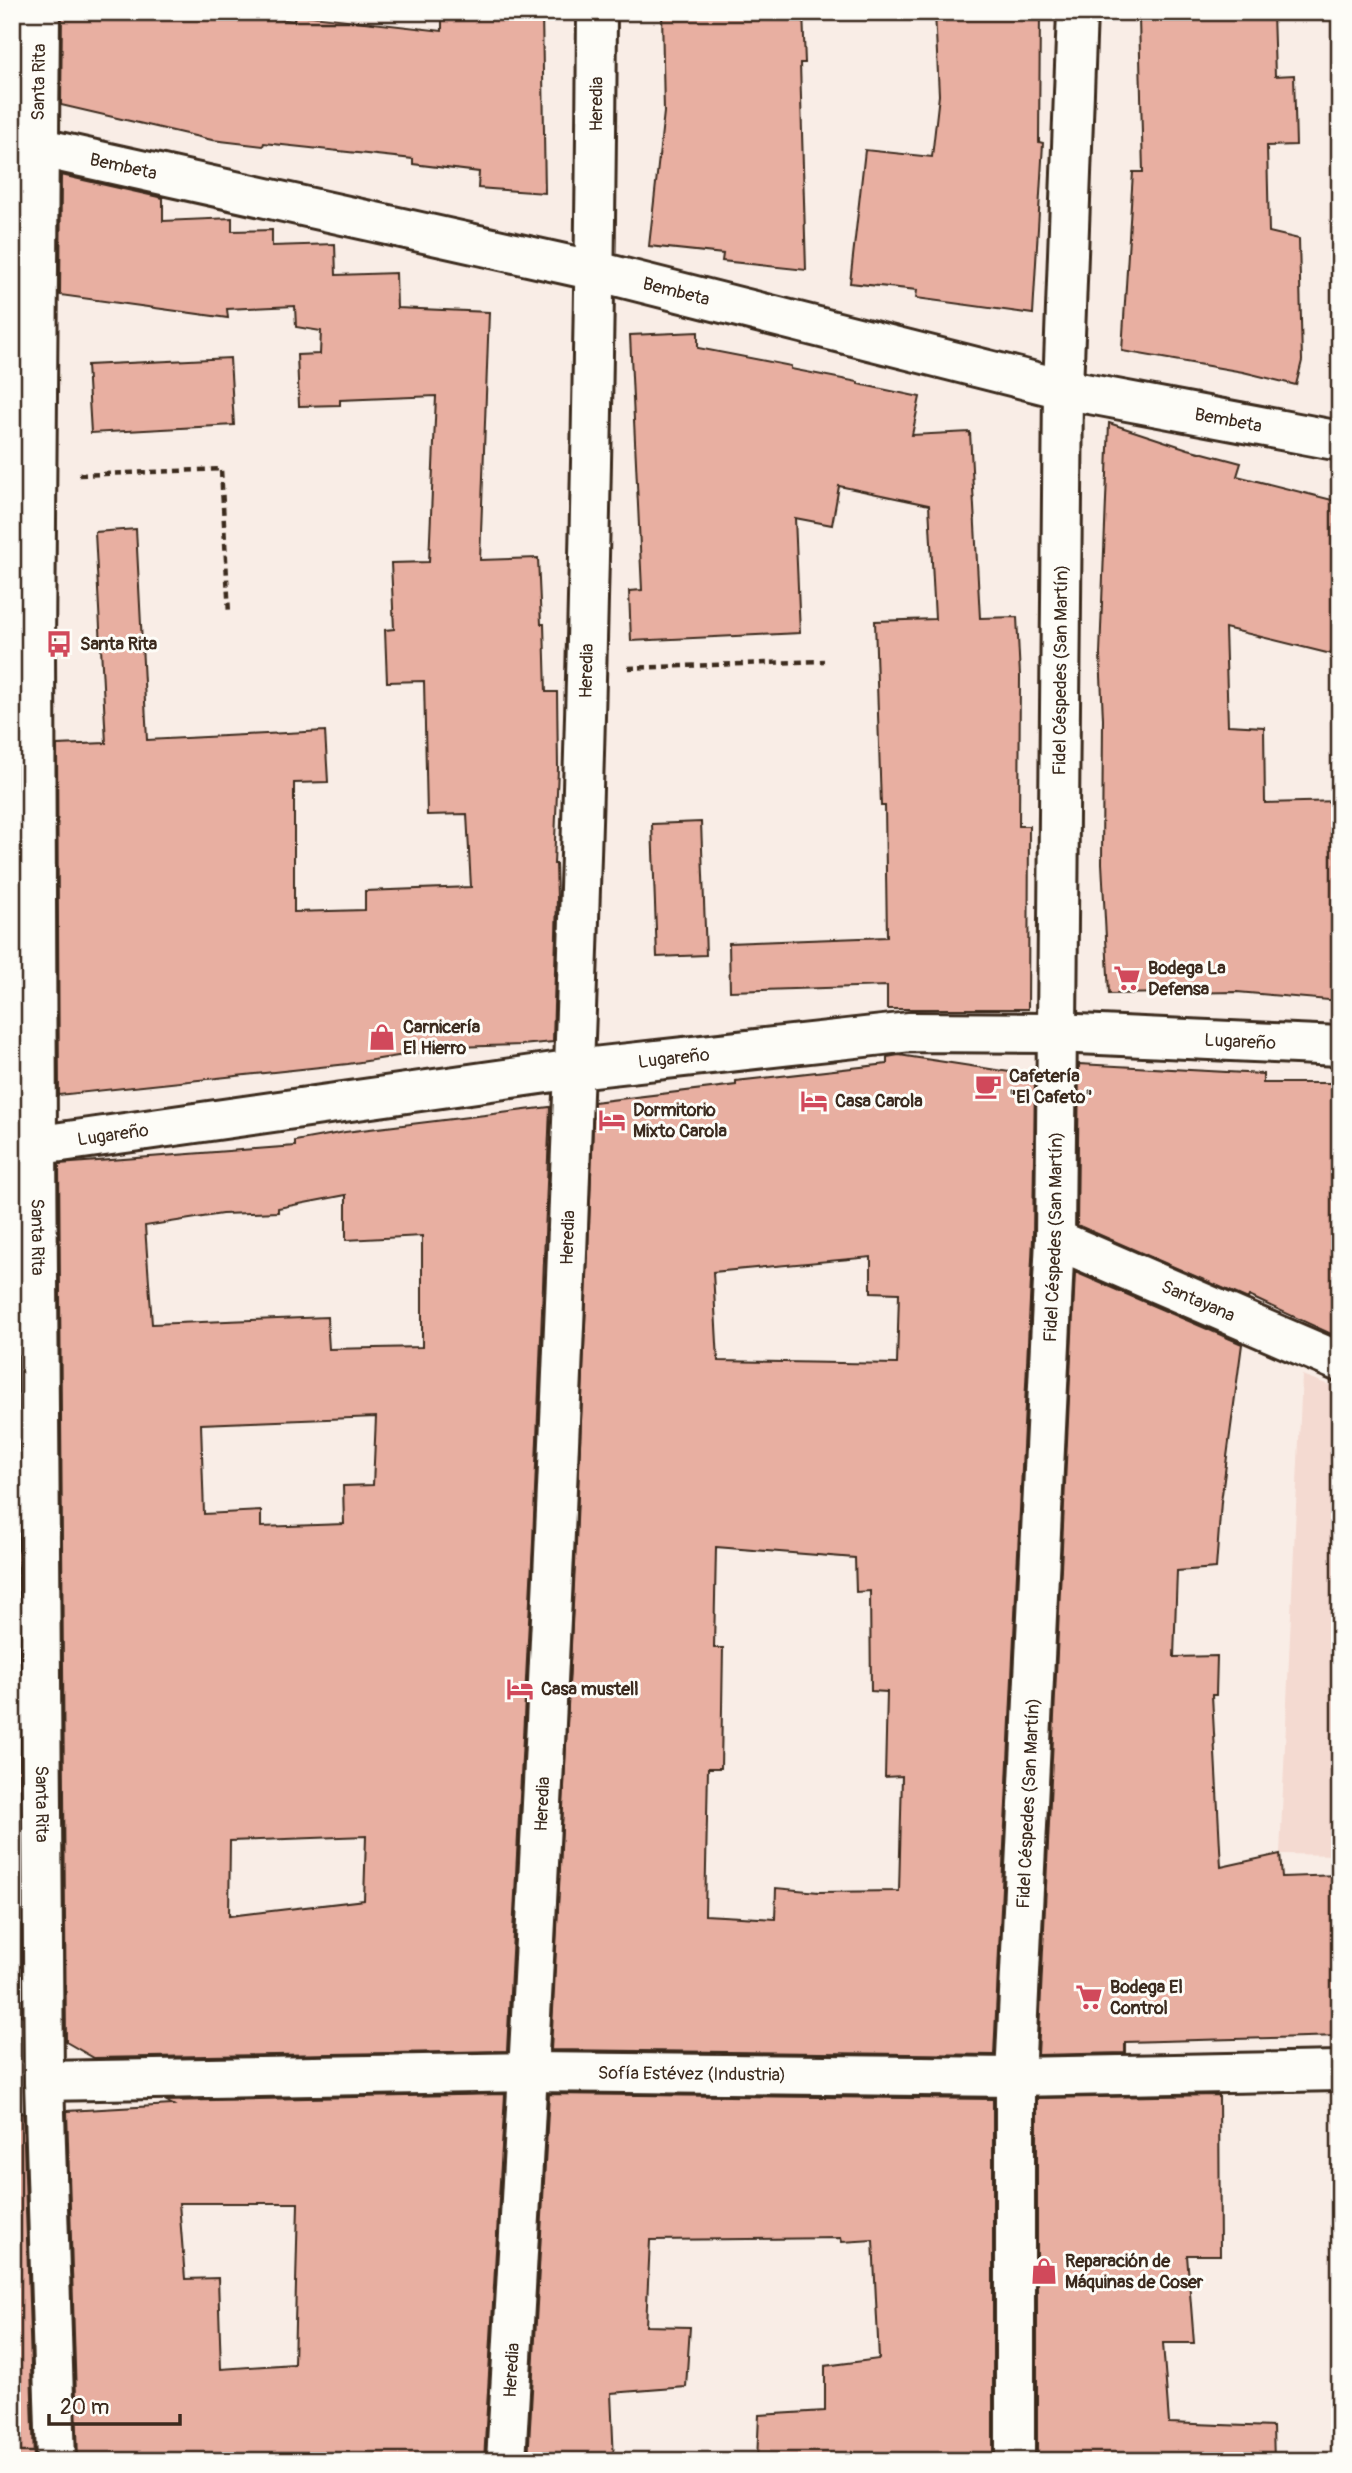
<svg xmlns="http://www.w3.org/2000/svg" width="1352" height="2473" viewBox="0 0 1352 2473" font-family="Pangolin,sans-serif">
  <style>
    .built { fill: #f4dad1 }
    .building { fill: #e8afa1; stroke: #3b2a1e; stroke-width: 2; fill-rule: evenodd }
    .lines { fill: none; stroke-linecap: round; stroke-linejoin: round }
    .minor-casing { stroke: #3b2a1e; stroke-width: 44 }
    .path { stroke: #3b2a1e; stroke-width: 4.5; stroke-dasharray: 7 5; stroke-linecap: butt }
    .minor { stroke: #fdfcf7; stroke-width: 38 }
    .labels { text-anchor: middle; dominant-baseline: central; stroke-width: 6; stroke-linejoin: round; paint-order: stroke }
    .street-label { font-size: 18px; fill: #3b2a1e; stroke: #fdfcf7 }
    .poi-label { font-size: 18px; font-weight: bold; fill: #3b2a1e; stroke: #fdfcf7; text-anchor: start }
  </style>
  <rect width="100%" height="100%" fill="#f9ede6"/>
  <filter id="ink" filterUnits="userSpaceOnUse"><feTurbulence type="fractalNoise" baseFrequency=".0143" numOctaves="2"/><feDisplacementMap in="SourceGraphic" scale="14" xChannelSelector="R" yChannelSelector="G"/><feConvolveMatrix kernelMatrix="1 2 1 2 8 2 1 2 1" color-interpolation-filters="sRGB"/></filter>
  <g filter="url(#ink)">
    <!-- built -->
    <path class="built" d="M1302,1375L1340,1389V1855L1280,1854Z"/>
    <!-- building -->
    <path class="building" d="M12,12H18L17,95L12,94Z
      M62,12H220L294,21L295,14L442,31V12H542L545,193L478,188L479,172L413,164V159L264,143L263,146L212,140L61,105Z
      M662,12H803L805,63H800L806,270L722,261L723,254L649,246L664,112Z
      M935,12H1040L1039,142L1043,143L1033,314L916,298L917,290L850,283L865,150L932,157L939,95Z
      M1273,13L1275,76L1294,75L1296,145L1267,146L1269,232L1299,239L1302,361L1296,385L1243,372L1122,351L1133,172H1143L1139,18Z
      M12,164L17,165L16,289L12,288Z
      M61,175L163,198V221L232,218V231L272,230V246L335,244L336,275L396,273L397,308L489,312L480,560L538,558L541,624H544L546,692H557L558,768L554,864H556L557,899L553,1042L521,1045L454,1047L348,1064L59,1095L57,745L106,743L95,532L136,529L147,740L325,731L328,782L294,783V912L365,910V891L471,887L467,814L427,815L424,681L387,682L385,630L394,629L391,563L429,562L436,396L340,400V405L299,406L297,355L320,354L321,331L296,327L295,306L227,309L228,318L60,295Z
      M698,332V348L791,366V369L858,382V384L920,397L912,435L970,432L980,618L1017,617L1020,676L1019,826H1029L1028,1009H887V986L730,991L729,943L887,937L885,806H881L875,621L935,619L929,505L839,486L832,525L795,518L800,633L631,641L629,591L642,590L630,335Z
      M230,358L234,425L91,433L87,365Z
      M1109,423L1188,449L1241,463L1237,476L1340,502V617L1331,654L1225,628L1228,725L1264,727L1265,803L1340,801V1001L1237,992L1109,994L1102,863L1103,719L1100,654Z
      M12,747L15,1100H12Z
      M701,822L706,955L657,957L652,824Z
      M899,1055L1035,1076L1033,1238L994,2055L551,2050L576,1544L594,1102L736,1085V1081L887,1064V1057ZM871,1257V1292L899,1293L897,1364L718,1361L713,1272ZM716,1547L855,1558L856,1592L870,1591L871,1691L887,1692L885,1777L902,1776L899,1891L819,1892L776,1888L775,1919L705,1915L708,1768H721L723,1648H714Z
      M1079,1064L1263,1074V1083H1340V1338L1249,1296L1248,1299L1077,1225Z
      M550,1107L533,1542L507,2051L94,2058L66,2042L59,1164L295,1146V1141L345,1132ZM346,1195V1240L422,1236V1347L329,1349L327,1317L152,1324L145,1226L222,1214L278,1212V1208ZM376,1417L373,1485L343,1486L344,1524L261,1527V1511L204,1514L201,1424ZM366,1836L364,1900L229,1916L230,1841Z
      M12,1170L15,1171L22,2016L12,2010Z
      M1075,1272L1242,1344L1221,1502L1216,1568L1177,1571L1174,1657L1217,1656L1216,1695H1212L1221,1867L1280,1854L1282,1877L1340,1875V2036L1125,2042V2053L1038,2055Z
      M505,2094L484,2461H290L289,2457L229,2461H78L67,2111L173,2105L165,2101ZM179,2203H298L294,2364L221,2369L218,2278L185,2279Z
      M549,2094L993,2099V2461H757L759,2415L825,2411V2366L879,2359L873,2240L842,2242L841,2238L650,2240L646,2326L690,2327L686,2387L611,2393L614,2461H528Z
      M1219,2095L1220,2255H1187L1194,2343H1163L1169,2423L1273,2427L1274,2461H1037V2098Z
      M23,2113L34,2461H12V2114Z"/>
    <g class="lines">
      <defs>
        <g id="minor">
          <path id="s1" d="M40,12L35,648L37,1145L44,2081L56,2461"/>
          <path id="s2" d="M14,142L596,271L1063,389L1340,441"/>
          <path id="s3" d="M12,1149L575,1069L910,1032L1056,1033L1340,1046"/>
          <path id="s4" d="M1055,1239L1340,1362"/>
          <path id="s5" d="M44,2081L529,2072L1015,2077L1340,2071"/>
          <path id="s6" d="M506,2461C554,1645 592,829 597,12"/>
          <path id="s7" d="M1015,2461V2077L1055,1239L1063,389L1077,12"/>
        </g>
      </defs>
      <!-- minor casing -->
      <use href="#minor" class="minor-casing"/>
      <!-- path -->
      <path class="path" d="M79,475L221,469L229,614
        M628,668L824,661"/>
      <!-- minor -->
      <use href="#minor" class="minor"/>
    </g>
  </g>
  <!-- icons -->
  <defs>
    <symbol id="bus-bare" viewBox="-9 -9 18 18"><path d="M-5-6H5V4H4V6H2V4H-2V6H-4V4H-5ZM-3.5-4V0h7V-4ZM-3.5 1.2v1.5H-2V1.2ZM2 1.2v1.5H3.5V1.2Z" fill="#d1495b" stroke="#fdfcf7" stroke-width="2.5" paint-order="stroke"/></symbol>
    <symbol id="supermarket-bare" viewBox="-9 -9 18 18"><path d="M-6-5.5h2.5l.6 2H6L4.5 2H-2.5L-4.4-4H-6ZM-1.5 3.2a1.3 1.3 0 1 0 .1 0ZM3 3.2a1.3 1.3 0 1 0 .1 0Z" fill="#d1495b" stroke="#fdfcf7" stroke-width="2.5" paint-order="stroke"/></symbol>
    <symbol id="shop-bare" viewBox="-9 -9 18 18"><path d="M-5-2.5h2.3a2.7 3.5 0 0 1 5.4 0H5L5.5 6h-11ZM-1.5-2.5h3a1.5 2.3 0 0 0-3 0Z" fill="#d1495b" stroke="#fdfcf7" stroke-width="2.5" paint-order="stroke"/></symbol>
    <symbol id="cafe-bare" viewBox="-9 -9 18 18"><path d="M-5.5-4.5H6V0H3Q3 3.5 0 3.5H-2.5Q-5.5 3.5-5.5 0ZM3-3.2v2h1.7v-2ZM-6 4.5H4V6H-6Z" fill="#d1495b" stroke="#fdfcf7" stroke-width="2.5" paint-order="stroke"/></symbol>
    <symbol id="hotel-bare" viewBox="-9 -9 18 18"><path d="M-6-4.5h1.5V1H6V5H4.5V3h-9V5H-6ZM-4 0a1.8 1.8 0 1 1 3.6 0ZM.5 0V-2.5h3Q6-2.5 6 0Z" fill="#d1495b" stroke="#fdfcf7" stroke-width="2.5" paint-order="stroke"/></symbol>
  </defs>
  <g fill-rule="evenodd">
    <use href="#bus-bare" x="40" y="625" width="38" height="38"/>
    <use href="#supermarket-bare" x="1108" y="959" width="38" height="38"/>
    <use href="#shop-bare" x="363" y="1018" width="38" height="38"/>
    <use href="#cafe-bare" x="969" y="1067" width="38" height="38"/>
    <use href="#hotel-bare" x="795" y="1082" width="38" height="38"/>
    <use href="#hotel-bare" x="593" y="1101" width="38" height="38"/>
    <use href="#hotel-bare" x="501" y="1670" width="38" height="38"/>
    <use href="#supermarket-bare" x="1070" y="1978" width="38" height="38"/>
    <use href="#shop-bare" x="1025" y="2252" width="38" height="38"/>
  </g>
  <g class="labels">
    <!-- street labels -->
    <g class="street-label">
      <text transform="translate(39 82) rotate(-89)">Santa Rita</text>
      <text stroke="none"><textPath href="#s6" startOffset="2359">Heredia</textPath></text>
      <text stroke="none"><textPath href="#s2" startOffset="112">Bembeta</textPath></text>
      <text stroke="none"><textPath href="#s2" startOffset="679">Bembeta</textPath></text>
      <text stroke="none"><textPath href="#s2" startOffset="1246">Bembeta</textPath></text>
      <text stroke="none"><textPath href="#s6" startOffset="1792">Heredia</textPath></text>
      <text stroke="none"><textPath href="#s7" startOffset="1792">Fidel Céspedes (San Martín)</textPath></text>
      <text stroke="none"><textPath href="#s3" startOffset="1236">Lugareño</textPath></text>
      <text stroke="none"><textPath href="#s3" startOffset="668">Lugareño</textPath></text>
      <text stroke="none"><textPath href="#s3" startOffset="102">Lugareño</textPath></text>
      <text stroke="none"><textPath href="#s1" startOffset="1225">Santa Rita</textPath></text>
      <text stroke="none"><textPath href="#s6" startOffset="1225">Heredia</textPath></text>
      <text stroke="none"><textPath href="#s7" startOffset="1225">Fidel Céspedes (San Martín)</textPath></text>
      <text stroke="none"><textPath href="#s4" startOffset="156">Santayana</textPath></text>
      <text stroke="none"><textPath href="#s6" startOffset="658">Heredia</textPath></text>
      <text stroke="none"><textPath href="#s7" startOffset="658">Fidel Céspedes (San Martín)</textPath></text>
      <text stroke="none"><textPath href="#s1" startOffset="1792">Santa Rita</textPath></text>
      <text stroke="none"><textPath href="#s5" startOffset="648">Sofía Estévez (Industria)</textPath></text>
      <text stroke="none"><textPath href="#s6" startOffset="91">Heredia</textPath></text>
    </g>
    <!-- poi labels -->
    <g class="poi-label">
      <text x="80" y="644">Santa Rita</text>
      <text x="1148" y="968">Bodega La<tspan x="1148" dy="21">Defensa</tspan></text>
      <text x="403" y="1027">Carnicería<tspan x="403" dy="21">El Hierro</tspan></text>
      <text x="1009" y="1076">Cafetería<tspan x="1009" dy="21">"El Cafeto"</tspan></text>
      <text x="835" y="1101">Casa Carola</text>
      <text x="633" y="1110">Dormitorio<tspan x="633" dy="21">Mixto Carola</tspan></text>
      <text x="541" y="1689">Casa mustell</text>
      <text x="1110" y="1987">Bodega El<tspan x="1110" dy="21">Control</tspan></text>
      <text x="1065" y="2261">Reparación de<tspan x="1065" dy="21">Máquinas de Coser</tspan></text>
    </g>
  </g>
  <!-- margin -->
  <rect width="1352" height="2473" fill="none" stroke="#fdfcf7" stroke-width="42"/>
  <rect x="21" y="21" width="1310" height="2431" fill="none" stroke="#3b2a1e" stroke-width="2.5" filter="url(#ink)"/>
  <!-- scale -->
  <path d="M49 2414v10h131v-10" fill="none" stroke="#3b2a1e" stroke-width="3.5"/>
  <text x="60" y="2414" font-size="21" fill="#3b2a1e" stroke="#fdfcf7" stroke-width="5" paint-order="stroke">20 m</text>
</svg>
